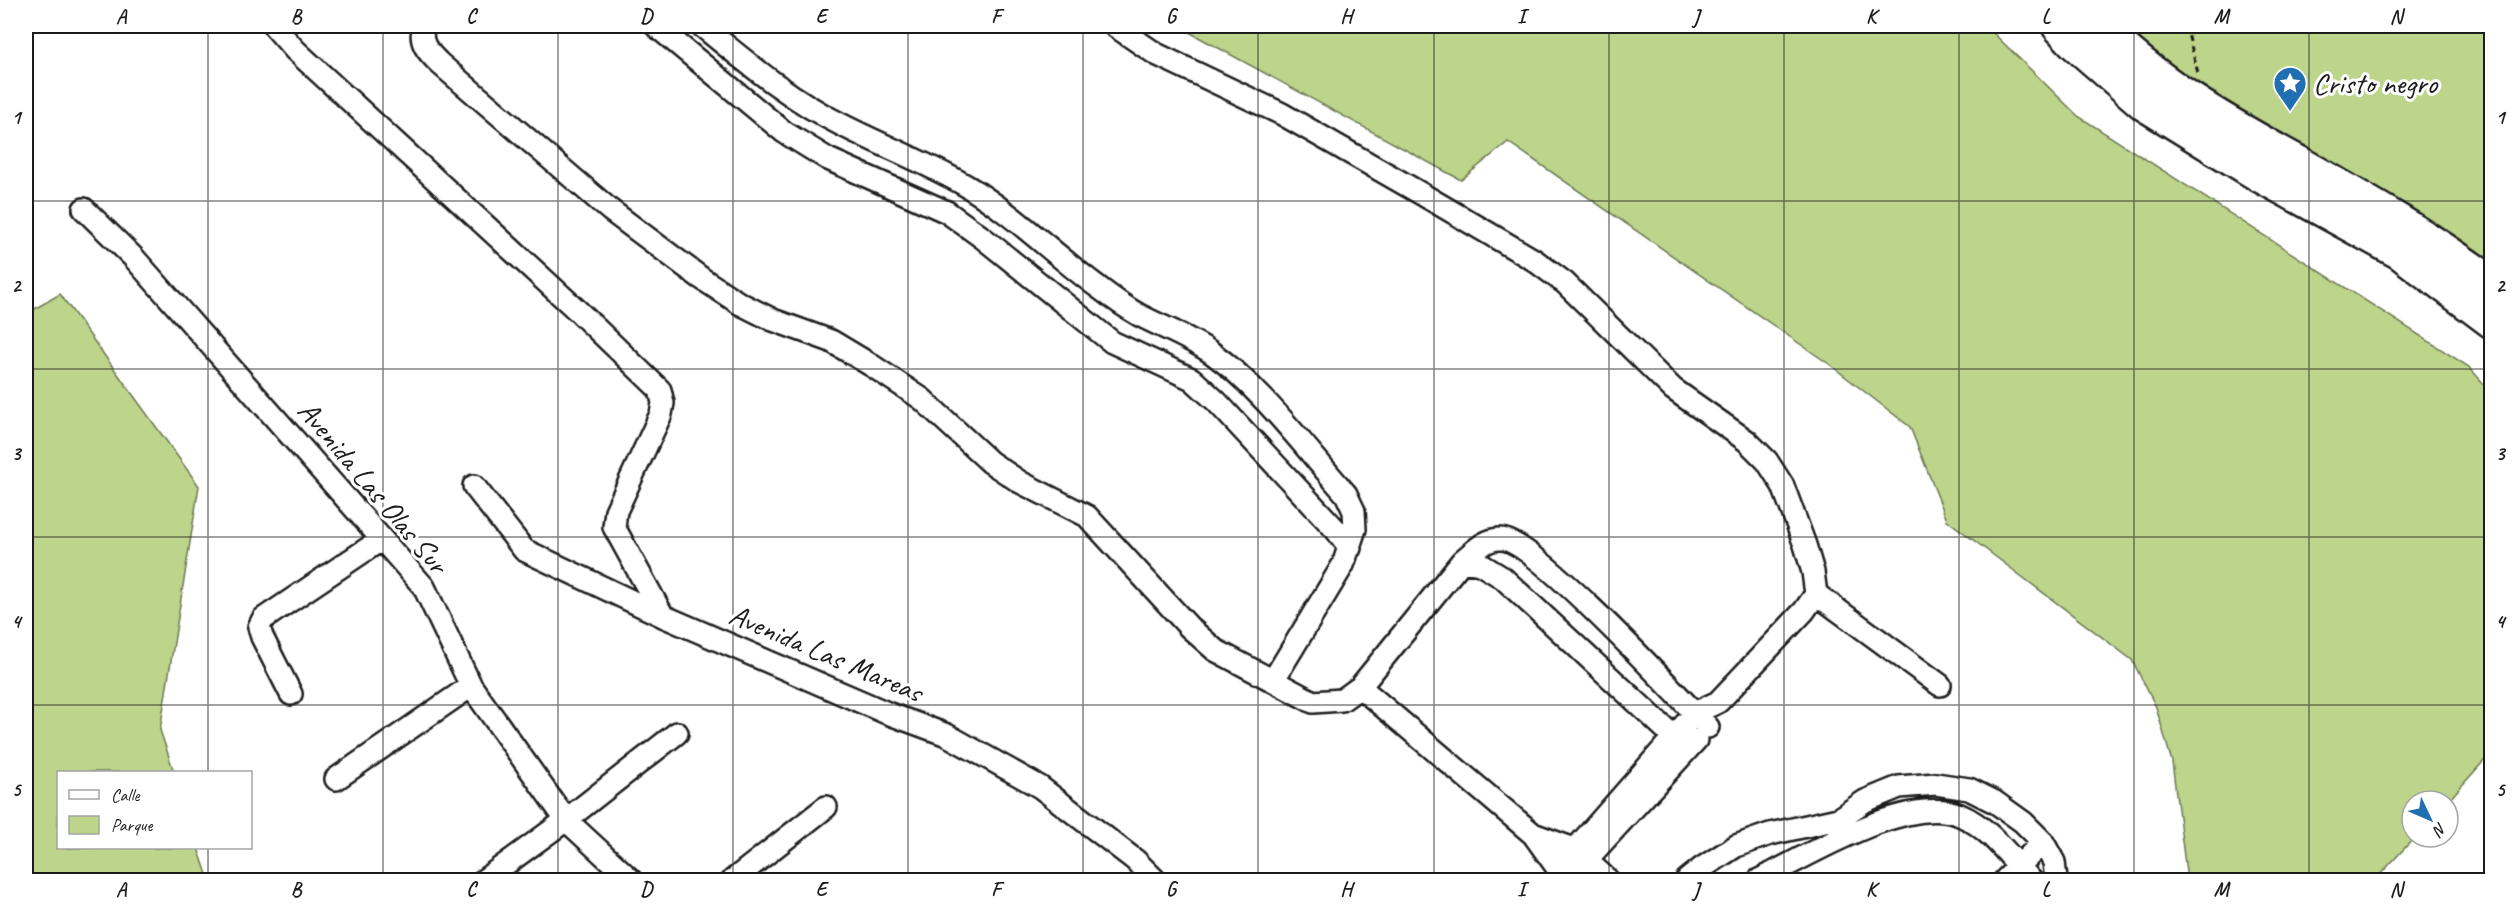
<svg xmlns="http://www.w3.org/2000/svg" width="2517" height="906" viewBox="0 0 2517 906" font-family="Caveat,sans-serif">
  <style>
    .green { fill: #bdd48b; stroke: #6c7854; stroke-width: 1.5 }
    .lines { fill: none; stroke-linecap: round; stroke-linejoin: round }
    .street-casing { stroke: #1c1c1c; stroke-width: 26 }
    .highway-casing { stroke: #1c1c1c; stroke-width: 38 }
    .path { stroke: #1c1c1c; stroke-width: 3; stroke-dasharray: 6 4.5; stroke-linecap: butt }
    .street { stroke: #fff; stroke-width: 21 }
    .highway { stroke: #fff; stroke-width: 33 }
    .grid { fill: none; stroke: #1c1c1c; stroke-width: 1.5; stroke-opacity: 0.55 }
    .labels { text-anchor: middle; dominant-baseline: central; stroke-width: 6; stroke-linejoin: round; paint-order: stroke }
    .poi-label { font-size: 30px; fill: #1c1c1c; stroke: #fff; text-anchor: start }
    .street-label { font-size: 30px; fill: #1c1c1c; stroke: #fff }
    .neatline { fill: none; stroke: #1c1c1c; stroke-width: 2 }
    .grid-label { font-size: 20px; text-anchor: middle; font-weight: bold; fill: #1c1c1c }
  </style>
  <rect width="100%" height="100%" fill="#fff"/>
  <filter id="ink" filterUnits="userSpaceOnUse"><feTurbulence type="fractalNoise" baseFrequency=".0167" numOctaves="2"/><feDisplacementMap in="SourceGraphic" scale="12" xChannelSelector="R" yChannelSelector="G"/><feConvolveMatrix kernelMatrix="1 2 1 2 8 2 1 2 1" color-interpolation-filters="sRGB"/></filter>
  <g filter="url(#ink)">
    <!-- green -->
    <path class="green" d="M1178,26H1986L2078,116L2469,367L2491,392V753L2448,801H2412V837H2415L2375,880H2187L2172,762L2156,707L2132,660L1947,520L1910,427L1829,364L1508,142L1461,180Z
      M2077,26H2491V307Z
      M60,294L199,486L160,730L174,772H58V848H198L209,880H26V314Z"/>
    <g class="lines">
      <defs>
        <path id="street" d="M274,26L295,50L578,311L660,390L663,403L661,414L616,511L614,527L663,616
          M424,26C418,42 428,52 439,63L610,210L701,278L739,303L773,320L831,341L871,365L922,399L990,462L1020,482L1087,516L1189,627L1215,650L1313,702L1342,700L1360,687L1462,561C1473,552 1486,538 1501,539C1534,540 1678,696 1708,727
          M656,26L784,132L828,159L947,212L983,238L1112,342L1192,379L1216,401L1337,531L1350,548
          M702,26C746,62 791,100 842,125C883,146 925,162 965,185C1013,213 1053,254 1098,287C1111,297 1125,307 1139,315C1164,328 1189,337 1212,353C1262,389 1305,448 1346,494L1354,511L1355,529L1343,565L1274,679
          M1115,26L1156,54L1282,114L1420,193L1534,260L1565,283L1673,389L1747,441L1767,461L1783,486L1805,545L1813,572L1816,594L1804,611L1718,702L1695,713L1558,869
          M84,209L134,258L424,587L471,686L566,820L631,880
          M474,486L524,550L663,616L887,713L947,735L1040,787L1135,860L1155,880
          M1462,561L1480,564L1503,578L1687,749
          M1816,594L1940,685
          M1360,687L1533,834L1558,869L1570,880
          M291,694L262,637L259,627L263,619L382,539
          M336,779L471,686
          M1533,834L1574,849L1608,880
          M1569,879L1696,740
          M484,880L566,820L677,733
          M733,880L826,807
          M1687,880L1702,868L1736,846L1770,834L1838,819L1865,801L1899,787L1936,784L1969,789L1995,802L2023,822L2043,842L2054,862L2056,880
          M1759,880C1806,857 1908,793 1960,815C1990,828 2010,857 2031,880
          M2005,880L2043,842"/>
        <path id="highway" d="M2059,26L2076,44L2145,104L2258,174L2400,252L2492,321
          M2100,26C2158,86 2230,125 2302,165C2367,202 2432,239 2492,284"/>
      </defs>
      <!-- street casing -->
      <use href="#street" class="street-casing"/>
      <!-- highway casing -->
      <use href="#highway" class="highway-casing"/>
      <!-- path -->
      <path class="path" d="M2186,26L2198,73"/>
      <!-- street -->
      <use href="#street" class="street"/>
      <!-- highway -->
      <use href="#highway" class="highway"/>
    </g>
  </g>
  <!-- grid -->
  <path class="grid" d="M208,26V772M383,26V880M558,26V880M733,26V880M908,26V880M1083,26V880M1258,26V880M1434,26V880M1609,26V880M1784,26V880M1959,26V880M2134,26V880M2309,26V880M26,201H2492M26,369H2492M26,537H2492M26,705H2492M208,848V880"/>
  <!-- icons -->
  <defs>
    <symbol id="sight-pin" viewBox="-11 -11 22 30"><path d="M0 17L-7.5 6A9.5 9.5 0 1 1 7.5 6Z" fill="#1f6fb2" stroke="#fff"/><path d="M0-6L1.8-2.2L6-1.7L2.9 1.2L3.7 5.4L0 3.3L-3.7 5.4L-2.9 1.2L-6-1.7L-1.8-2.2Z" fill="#fff"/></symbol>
  </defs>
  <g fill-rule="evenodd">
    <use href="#sight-pin" x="2271" y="64" width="38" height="52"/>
  </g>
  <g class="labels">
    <!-- poi labels -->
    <g class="poi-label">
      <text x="2313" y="83">Cristo negro</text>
    </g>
    <!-- street labels -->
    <g class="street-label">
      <text transform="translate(373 487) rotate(50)">Avenida Las Olas Sur</text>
      <text transform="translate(826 653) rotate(23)">Avenida Las Mareas</text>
    </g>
  </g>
  <!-- margin -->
  <rect width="2517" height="906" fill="none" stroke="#fff" stroke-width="66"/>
  <!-- legend -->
  <rect x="57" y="771" width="195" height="78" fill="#ffffff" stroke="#a4a4a4" stroke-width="1.5"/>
  <rect x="69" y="790" width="30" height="9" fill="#ffffff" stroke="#a4a4a4" stroke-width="1.5"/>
  <text x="111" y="801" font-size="18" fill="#1c1c1c">Calle</text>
  <rect x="69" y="816" width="30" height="18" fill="#bdd48b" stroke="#a4a4a4" stroke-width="1.5"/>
  <text x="111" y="831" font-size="18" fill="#1c1c1c">Parque</text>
  <!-- north arrow -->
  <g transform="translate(2430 819) rotate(134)"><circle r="28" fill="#ffffff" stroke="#a4a4a4" stroke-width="1.5"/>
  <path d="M0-4.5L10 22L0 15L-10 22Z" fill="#1f6fb2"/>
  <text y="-9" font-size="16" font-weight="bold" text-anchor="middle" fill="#1c1c1c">N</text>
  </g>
  <rect x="33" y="33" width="2451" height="840" class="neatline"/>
  <g class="grid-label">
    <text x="121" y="23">A</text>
    <text x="296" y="23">B</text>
    <text x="471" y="23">C</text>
    <text x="646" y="23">D</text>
    <text x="821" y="23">E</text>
    <text x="996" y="23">F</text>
    <text x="1171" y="23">G</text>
    <text x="1346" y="23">H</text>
    <text x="1521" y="23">I</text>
    <text x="1696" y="23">J</text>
    <text x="1871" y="23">K</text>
    <text x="2046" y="23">L</text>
    <text x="2221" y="23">M</text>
    <text x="2396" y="23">N</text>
    <text x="16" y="124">1</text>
    <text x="2500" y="124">1</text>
    <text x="16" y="292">2</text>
    <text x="2500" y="292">2</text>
    <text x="16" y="460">3</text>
    <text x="2500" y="460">3</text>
    <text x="16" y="628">4</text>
    <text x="2500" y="628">4</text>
    <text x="16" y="796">5</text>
    <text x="2500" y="796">5</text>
    <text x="121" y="896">A</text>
    <text x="296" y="896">B</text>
    <text x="471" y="896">C</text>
    <text x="646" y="896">D</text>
    <text x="821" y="896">E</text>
    <text x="996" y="896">F</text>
    <text x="1171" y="896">G</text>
    <text x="1346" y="896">H</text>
    <text x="1521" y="896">I</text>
    <text x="1696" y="896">J</text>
    <text x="1871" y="896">K</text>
    <text x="2046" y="896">L</text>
    <text x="2221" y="896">M</text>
    <text x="2396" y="896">N</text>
  </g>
</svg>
